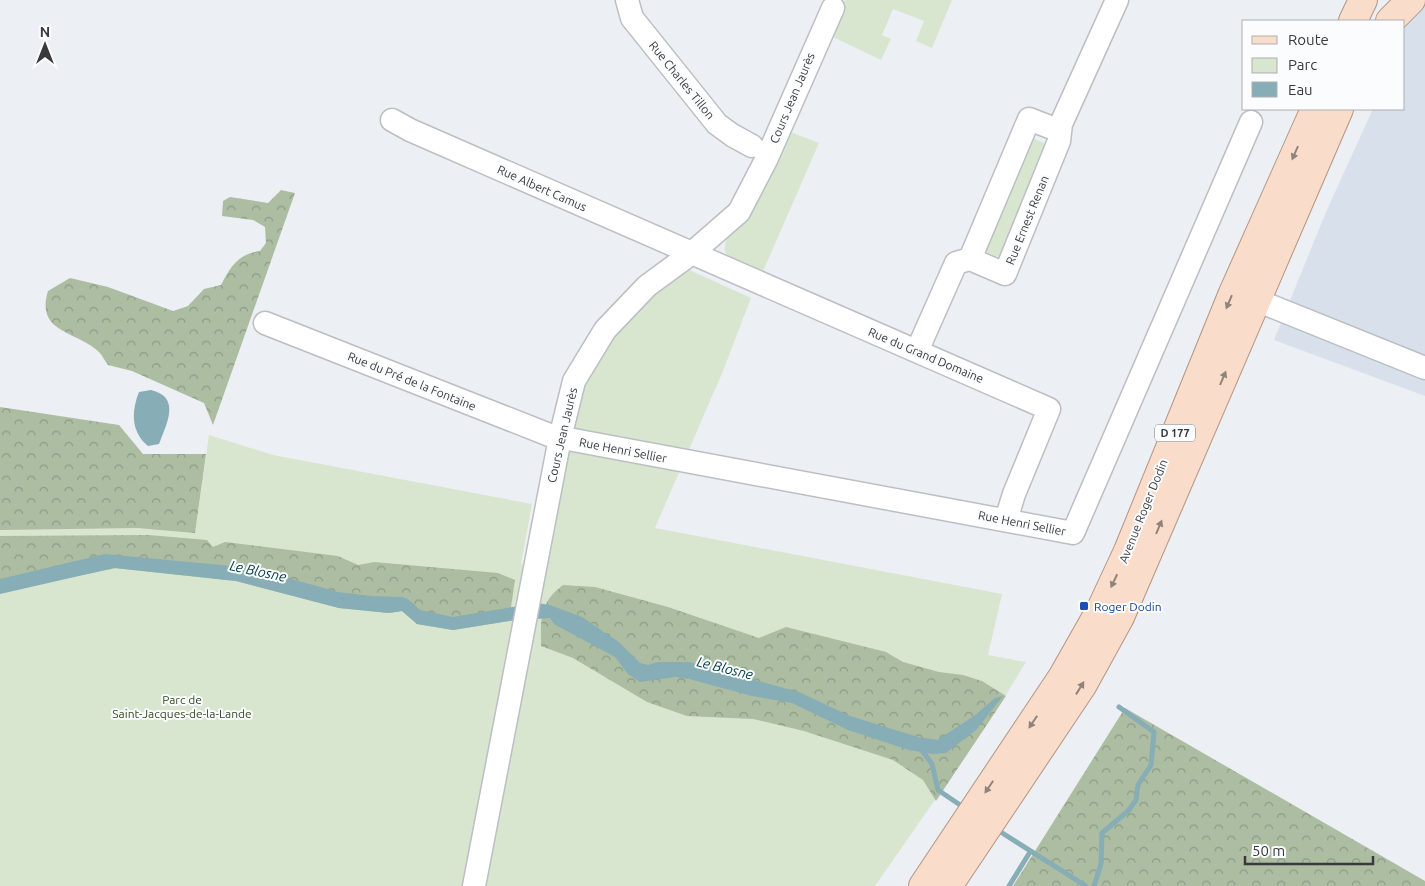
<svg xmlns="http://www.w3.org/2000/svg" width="1425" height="886" viewBox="0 0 1425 886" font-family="Ubuntu,sans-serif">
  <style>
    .built { fill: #d8e1eb }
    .green { fill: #d8e6d0 }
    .forest { fill: url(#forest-crowns) }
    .water { fill: #87adb6 }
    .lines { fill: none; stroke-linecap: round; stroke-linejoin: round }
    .stream { stroke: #87adb6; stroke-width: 5 }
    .minor-casing { stroke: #bbbfc3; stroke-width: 25 }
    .major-casing { stroke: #b49481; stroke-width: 30 }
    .minor { stroke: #fff; stroke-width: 22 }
    .major { stroke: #fadcca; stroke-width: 28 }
    .oneway { fill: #90837c }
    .transit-dot { fill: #1a4fb4; stroke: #fbfcfe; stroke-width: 2 }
    .labels { text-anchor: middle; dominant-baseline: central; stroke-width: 4; stroke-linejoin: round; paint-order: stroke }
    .shield { fill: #fbfcfe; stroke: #737476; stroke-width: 1 }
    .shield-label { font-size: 11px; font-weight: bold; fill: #393a3c }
    .street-label { font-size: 12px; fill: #393a3c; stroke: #fbfcfe }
    .transit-label { font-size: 12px; fill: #164399; stroke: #fbfcfe; text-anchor: start }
    .park-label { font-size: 12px; fill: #324c22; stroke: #fbfcfe }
    .water-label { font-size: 14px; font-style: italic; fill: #05404b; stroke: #fbfcfe }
  </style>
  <defs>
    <pattern id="forest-crowns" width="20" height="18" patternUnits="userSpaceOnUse" patternTransform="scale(1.25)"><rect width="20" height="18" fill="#acbda2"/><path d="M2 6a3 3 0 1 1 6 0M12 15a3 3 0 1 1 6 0" fill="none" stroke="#8d9b85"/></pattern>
  </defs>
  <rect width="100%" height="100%" fill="#eceff4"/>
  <!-- built -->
  <path class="built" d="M1404,0H1425V396L1274,340L1326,212L1373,109H1404Z"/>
  <!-- green -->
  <path class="green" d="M845,0H952L932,48L916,41L924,21L893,9L882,35L891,39L881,60L829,35Z
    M785,130L819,143L761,276C750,271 731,266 726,254C719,238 742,224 749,212C763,190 774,154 785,130Z
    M1030,137L1049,145L1001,258L983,251Z
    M687,269L751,298L723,371L655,528L1002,594L988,655L1026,662L985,728L875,886H0V522L196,526L209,435L273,455L532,504L521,564L534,566L560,438L605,330Z"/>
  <!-- forest -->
  <path class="forest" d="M281,190L295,193L213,425L204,403L132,371L108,365C105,361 102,355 99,352C77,331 35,333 48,291L70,278L108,287L173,311L188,306L204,289L221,285C231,266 238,254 260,251L266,243L265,227L253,220L222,216L223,201L230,197L268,203Z
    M0,407L119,425L143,454H206L195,533L137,528L0,530Z
    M149,535L207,540L213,547L225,542L338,556L358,565L374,562L498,573L515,580L509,621L453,630L417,624L402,611L389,613L339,608L236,581L116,568L0,592V536Z
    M563,585L595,587L668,607L759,638L786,627L886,652L903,662L939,672L963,675L982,681L1006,696L936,801L923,780L893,760L804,731L753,719L687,716L647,702L573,658L541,646C541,619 539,603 563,585Z
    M1125,708L1425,881V886H1013Z"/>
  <!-- water -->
  <path class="water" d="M151,390C181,397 167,423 159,444L148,446C131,432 131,412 139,392Z
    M105,554L252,568L338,592L371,596L402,597L408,599L420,610L453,617L537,603L550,605L582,617L620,643L640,663L648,665L658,662H689L799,692L850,716L918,737L937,740L974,716L995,698L1003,696L976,730L946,753L933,754L909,750L848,730L792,703L752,696L689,679L676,677L640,682L628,674L615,657L554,624L550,618L509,621L453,630L417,624L402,611L389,613L339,608L236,581L114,568L0,594V579Z"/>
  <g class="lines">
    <!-- stream -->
    <path class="stream" d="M921,749L932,764L938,790L966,809
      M996,829L1086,886
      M1009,886L1030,852
      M1094,886L1101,864L1102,833L1128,811L1136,800L1138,785L1151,765L1154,732L1119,707"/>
    <defs>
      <path id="minor" d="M627,0L632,18L717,124L732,135L752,146
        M392,120L410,130L1049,409L1014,494L1006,520
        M970,259L1029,119L1060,131
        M1256,300L1425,368
        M265,323L552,436L1073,533L1251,122
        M917,351L956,263L970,259L1005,274L1059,141L1061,124L1117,0
        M474,886L560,438L574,381L605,330L647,286L692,253L739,212L766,160L833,8"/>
      <path id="major" d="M1353,21L1363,0
        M1390,21L1411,0
        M923,886L1063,676L1101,609L1128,551L1233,293L1315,109
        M948,886L1082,686L1120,617L1339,109"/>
    </defs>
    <!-- minor casing -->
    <use href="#minor" class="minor-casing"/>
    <!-- major casing -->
    <use href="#major" class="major-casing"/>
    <!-- minor -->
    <use href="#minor" class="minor"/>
    <!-- major -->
    <use href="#major" class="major"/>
  </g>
  <!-- one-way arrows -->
  <defs><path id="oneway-solid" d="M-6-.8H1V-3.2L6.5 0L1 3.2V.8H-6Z" transform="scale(1.25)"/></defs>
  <g class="oneway">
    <use href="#oneway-solid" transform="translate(1295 153) rotate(114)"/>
    <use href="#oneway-solid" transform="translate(1229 302) rotate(113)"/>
    <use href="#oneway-solid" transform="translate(1223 378) rotate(-67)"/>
    <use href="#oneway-solid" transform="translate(1159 527) rotate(-67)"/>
    <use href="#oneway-solid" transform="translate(1114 581) rotate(115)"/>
    <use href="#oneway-solid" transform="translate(1080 688) rotate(-58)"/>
    <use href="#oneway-solid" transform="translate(1033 722) rotate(124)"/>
    <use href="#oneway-solid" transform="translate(989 787) rotate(124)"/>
  </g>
  <!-- markers -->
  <rect class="transit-dot" x="1079" y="601" width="10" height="10" rx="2.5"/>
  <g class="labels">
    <!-- shield labels -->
    <rect class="shield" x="1155" y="424.5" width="40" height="17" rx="4"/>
    <g class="shield-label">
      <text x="1175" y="433">D 177</text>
    </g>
    <!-- street labels -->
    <g class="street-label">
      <text transform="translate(682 80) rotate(51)">Rue Charles Tillon</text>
      <text transform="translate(792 98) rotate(-67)">Cours Jean Jaurès</text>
      <text transform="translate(542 188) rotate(24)">Rue Albert Camus</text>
      <text transform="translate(1027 220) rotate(-68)">Rue Ernest Renan</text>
      <text transform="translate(926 355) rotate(23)">Rue du Grand Domaine</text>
      <text transform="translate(412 381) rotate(22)">Rue du Pré de la Fontaine</text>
      <text transform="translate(562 435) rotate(-77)">Cours Jean Jaurès</text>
      <text transform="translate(623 450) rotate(11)">Rue Henri Sellier</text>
      <text transform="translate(1143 511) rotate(-68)">Avenue Roger Dodin</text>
      <text transform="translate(1022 523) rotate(11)">Rue Henri Sellier</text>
    </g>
    <!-- transit labels -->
    <g class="transit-label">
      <text x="1094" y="606">Roger Dodin</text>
    </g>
    <!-- park labels -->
    <g class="park-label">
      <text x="182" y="699">Parc de<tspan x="182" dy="14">Saint-Jacques-de-la-Lande</tspan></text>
    </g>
    <!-- water labels -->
    <g class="water-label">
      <text transform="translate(258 571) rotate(12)">Le Blosne</text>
      <text transform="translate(725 668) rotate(14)">Le Blosne</text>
    </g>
  </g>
  <!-- legend -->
  <rect x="1242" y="20" width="162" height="90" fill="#fbfcfe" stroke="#adaeb0"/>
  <rect x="1252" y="36" width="25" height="8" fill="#fadcca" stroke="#adaeb0"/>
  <text x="1288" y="45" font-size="15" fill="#393a3c">Route</text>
  <rect x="1252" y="58" width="25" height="15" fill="#d8e6d0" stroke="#adaeb0"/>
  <text x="1288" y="70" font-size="15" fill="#393a3c">Parc</text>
  <rect x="1252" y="82" width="25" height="15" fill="#87adb6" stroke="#adaeb0"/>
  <text x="1288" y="95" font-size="15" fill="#393a3c">Eau</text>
  <!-- north arrow -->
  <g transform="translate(45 45)" stroke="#fbfcfe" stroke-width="4" paint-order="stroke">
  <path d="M0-4L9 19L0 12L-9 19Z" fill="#393a3c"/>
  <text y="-8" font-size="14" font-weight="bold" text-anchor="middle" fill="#393a3c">N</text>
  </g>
  <!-- scale -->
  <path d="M1245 856v8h128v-8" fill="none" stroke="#393a3c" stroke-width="2.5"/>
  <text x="1252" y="856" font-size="15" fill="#393a3c" stroke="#fbfcfe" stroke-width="4" paint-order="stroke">50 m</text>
</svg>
